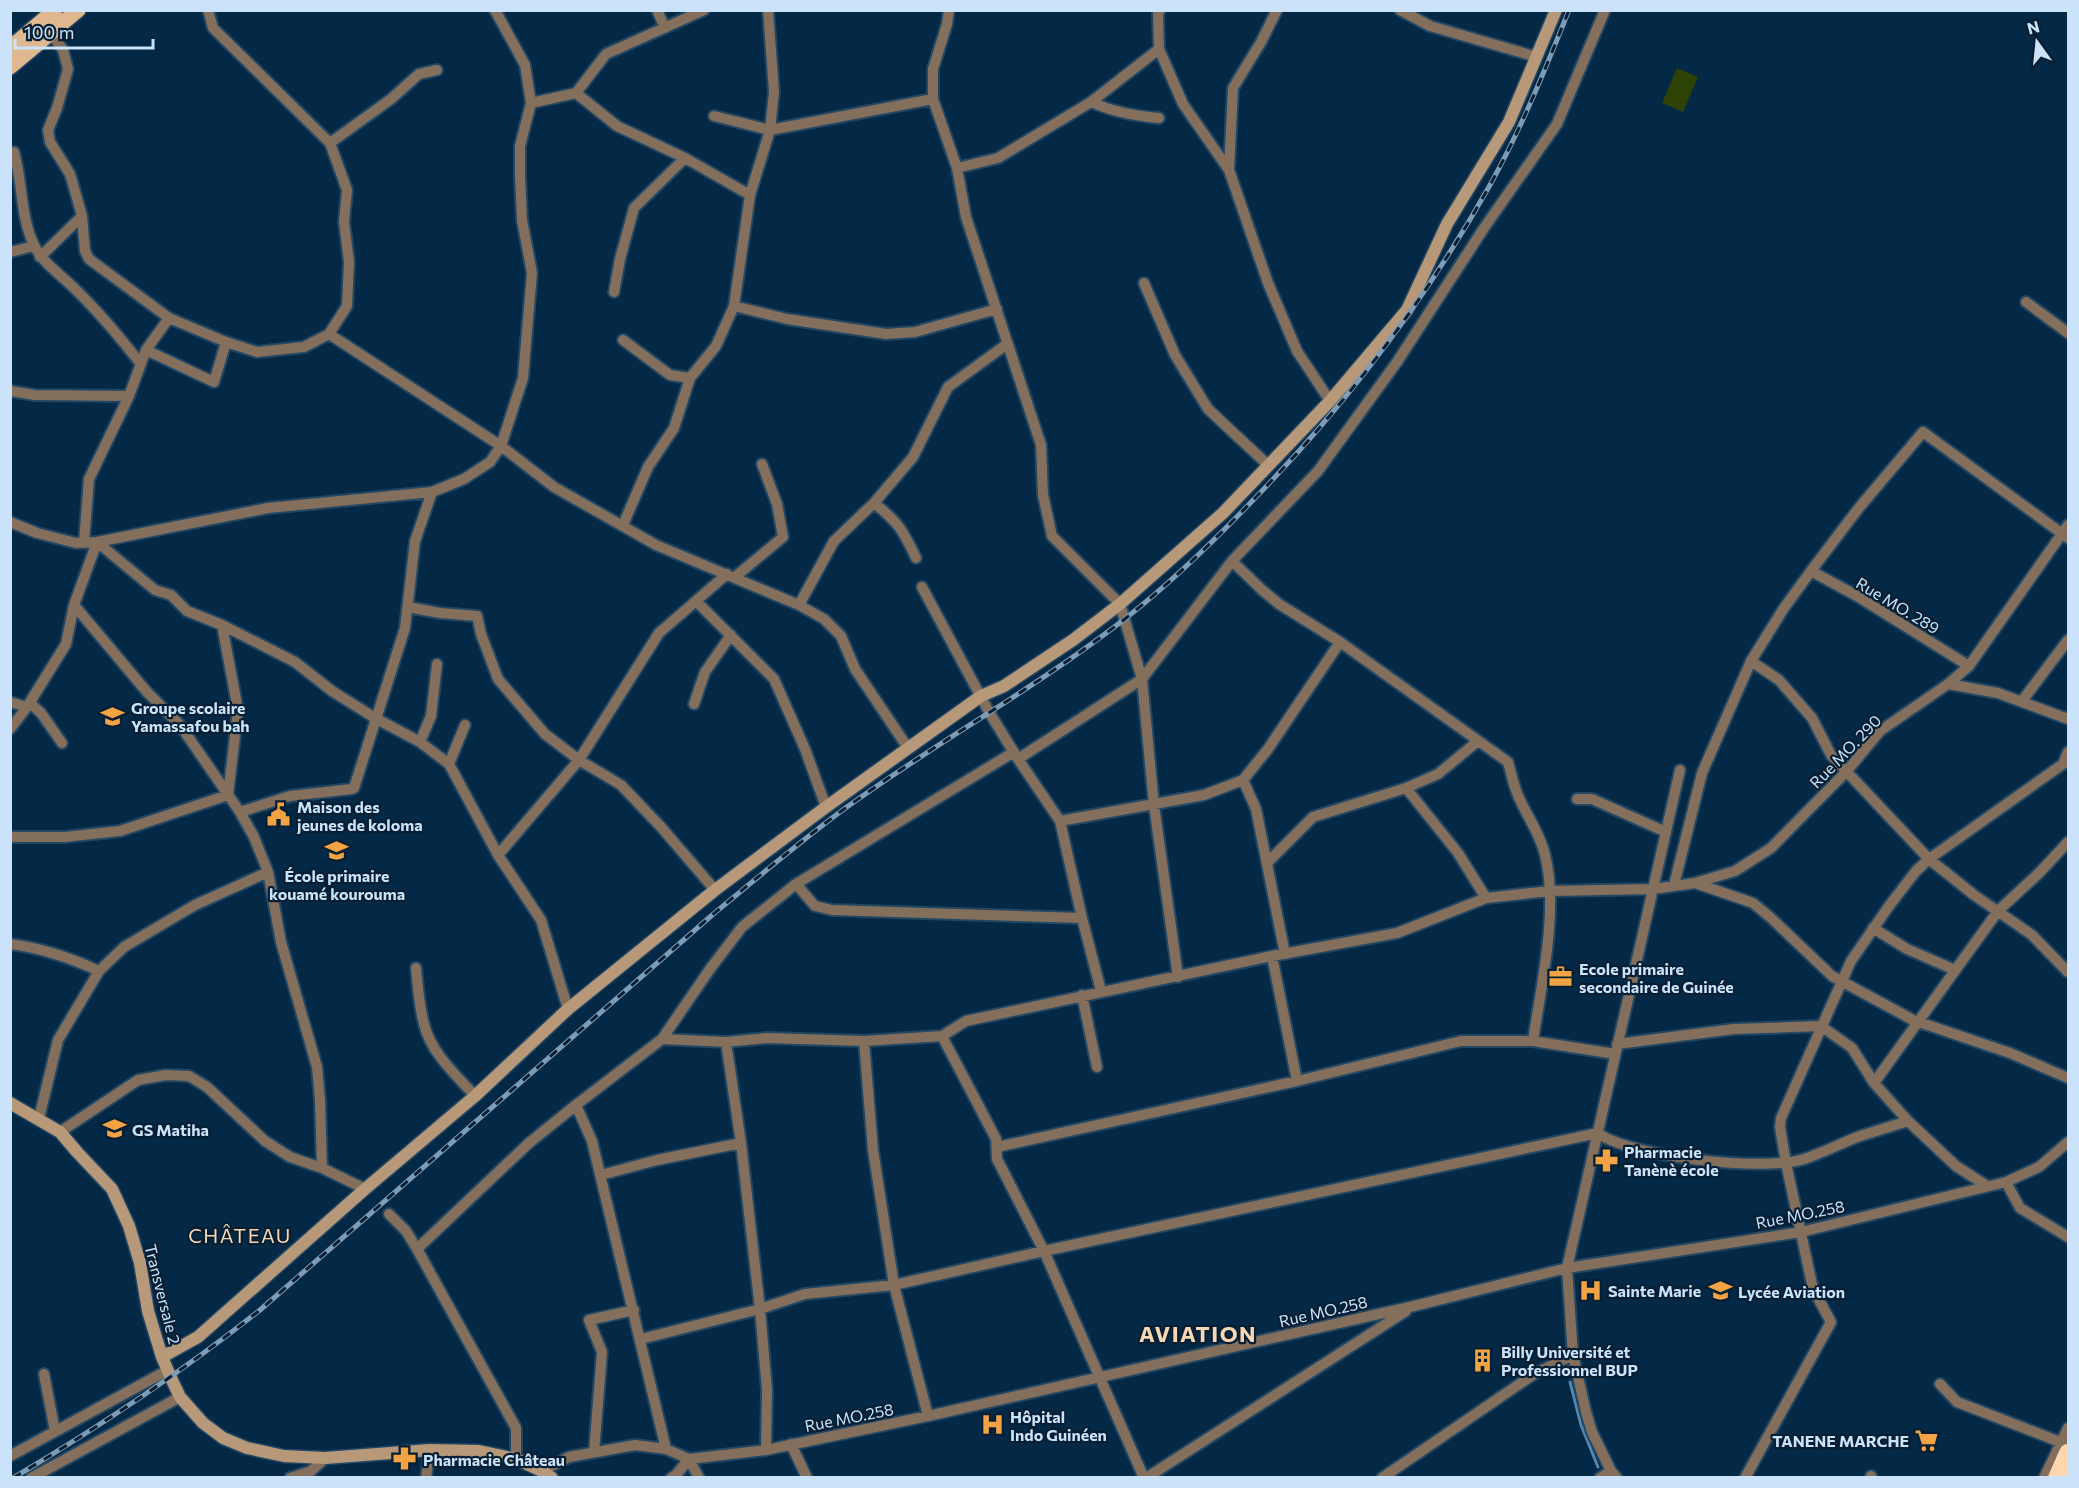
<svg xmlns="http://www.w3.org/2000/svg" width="2079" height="1488" viewBox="0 0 2079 1488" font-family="Commissioner,sans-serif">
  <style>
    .green { fill: #2f4206 }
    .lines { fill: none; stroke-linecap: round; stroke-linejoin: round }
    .stream { stroke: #5486ae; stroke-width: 3 }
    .street-casing { stroke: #234763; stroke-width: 14 }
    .secondary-casing { stroke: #234763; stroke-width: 15 }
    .primary-casing { stroke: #234763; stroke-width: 18 }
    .highway-casing { stroke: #234763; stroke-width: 21 }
    .street { stroke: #836f5c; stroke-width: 10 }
    .secondary { stroke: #b79879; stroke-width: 12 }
    .primary { stroke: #e0b88f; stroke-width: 15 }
    .highway { stroke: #fed7b0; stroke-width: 18 }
    .rail-casing { stroke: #7e9cb6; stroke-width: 5 }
    .rail { stroke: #061f33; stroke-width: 3; stroke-dasharray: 9; stroke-linecap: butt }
    .labels { text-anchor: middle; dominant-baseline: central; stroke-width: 4.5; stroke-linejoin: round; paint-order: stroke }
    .street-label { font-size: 16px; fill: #cae3fa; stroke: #061f33 }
    .poi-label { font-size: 16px; font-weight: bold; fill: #cae3fa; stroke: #061f33; text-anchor: start }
    .quarter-label { font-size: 20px; letter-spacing: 1.5px; fill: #f9d6b4; stroke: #061f33 }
    .district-label { font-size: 22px; font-weight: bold; letter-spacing: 1.5px; fill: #f9d6b4; stroke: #061f33 }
  </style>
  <rect width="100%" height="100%" fill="#032946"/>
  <!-- green -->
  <path class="green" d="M1677,68L1698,77L1683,112L1662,103Z"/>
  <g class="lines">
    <!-- stream -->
    <path class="stream" d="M1570,1382L1581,1425L1598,1467"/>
    <defs>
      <path id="street" d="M657,10L665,28
        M949,10L947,24L933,69V99L957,168L966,217L1041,445L1043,495L1052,536L1120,604L1142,679L1154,805L1178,977
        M1160,10L1158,13L1159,49L1183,104L1229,170
        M1277,10L1261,42L1233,88L1229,170L1268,283L1297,351L1330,401
        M1400,10L1430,26L1537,57
        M51,33L63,50L68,69L57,108L48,130L50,142L70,174L82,216L85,251L89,259L169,318L146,350L129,396L89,479L84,542
        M576,93L617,126L685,158L750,195
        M1091,102C1113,112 1135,116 1159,118
        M531,103L576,93L606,54L704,10
        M714,116L770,130L933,99
        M330,143L391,99L419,74L437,70
        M14,152C23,183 20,218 35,247C43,263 60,274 73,287C98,311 119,336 140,363
        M957,168L998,158L1091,102L1159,49
        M10,252L34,246
        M40,257L82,216
        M1144,283L1175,355L1208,409L1268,465
        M614,292L620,259L634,208L685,158
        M2026,302L2068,333
        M734,306L787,319L886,334L915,332L997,309
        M169,318L226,342L257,352L304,347L329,334L347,306L349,262L344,222L347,190L330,143L213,28L208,10
        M329,334L501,446L554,487L656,545L799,605L824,619L841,636L855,669L908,748
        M623,340L670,375L690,378
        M146,350L214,382L226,342
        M10,391L35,395L129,396
        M874,503C898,522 903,530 916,558
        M10,522L37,533L76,543L97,542L268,508L432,492L464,479L490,462L501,446L523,378L532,273L522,220L520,176V146L531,103L525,65L495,10
        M623,525L648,467L674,428L690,378L716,346L734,306L750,195L770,130L774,92L768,10
        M1232,561L1261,589L1279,604L1340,642L1508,762C1511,772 1513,783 1517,793C1525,814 1540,832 1545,855C1559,909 1541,986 1533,1041
        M1811,571L1857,596L1969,666
        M735,577L783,537L777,504L762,464
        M922,587L989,712L1018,759L1060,821L1082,918L1101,991
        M696,601L774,679L805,749L826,807
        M74,605L147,692L180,725L240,812L254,837L268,872L281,942L317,1067L320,1100L322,1168
        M799,605L834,541L874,503L913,457L948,387L1007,344
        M408,607L440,613L477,616L481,634L498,679L545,734L579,760L621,785L661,827L715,890
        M1751,661L1779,680L1812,718L1831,755L1929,859L1974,895L2032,935L2068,972
        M1948,684L1998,693L2068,719
        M2022,701L2068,640
        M10,702L27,707
        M30,703L41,713L62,743
        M694,704L705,672L731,635
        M10,729L27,707L66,644L74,605L97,542L155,590L171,595L187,611L222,625L295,662L332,691L375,718L420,742L449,764L498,855L541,920L568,1009
        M420,742L431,716L437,664
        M1018,759L1142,679L1232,561L1318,471L1397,362L1484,228L1557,124L1605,10
        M449,764L465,725
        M1243,780L1256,809L1285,954
        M1406,788L1458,853L1486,898
        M1577,799H1592L1666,832
        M240,812L290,796L352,789L354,788L405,628L415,541L432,492
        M1060,821L1204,795L1243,780L1268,749L1340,642
        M10,837H64L120,831L228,795L238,710L222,625
        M498,855L579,760L659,633L727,574
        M1267,863L1313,817L1406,788L1438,774L1478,741
        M1695,883L1753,903L1771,918L1832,976L1913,1020L2010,1053L2068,1078
        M796,884L815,906L832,910L1082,918
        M1674,885L1702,773L1751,661L1784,608L1811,571L1858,509L1923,432L2068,538
        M1873,928L1907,949L1955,970
        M10,944C41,948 71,958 99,971
        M1272,956L1297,1081
        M416,968C418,987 419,1006 424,1024C431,1053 456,1075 475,1096
        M1082,995L1097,1067
        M942,1036L996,1139L997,1159L1044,1251L1144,1478
        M662,1039L726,1042L767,1038L864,1041L942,1036L966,1021L1272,956L1397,933L1486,898L1550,891L1653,889L1695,883L1735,871L1771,848L1846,772L1880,731L1948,684L1969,666L2068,525
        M864,1041L873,1150L894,1285L928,1416
        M726,1042L741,1143L760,1309L767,1390L766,1450
        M1617,1044L1734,1029L1821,1026L1852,1048L1874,1083L1908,1121L1956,1166L1987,1186
        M1874,1083L1998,911L2040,872L2068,842
        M576,1105L592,1141L666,1449
        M39,1118L58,1040L99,971L124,947L195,905L268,872
        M60,1132L138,1080L166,1075L189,1076L207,1087L265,1141L290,1157L322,1168L365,1189
        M997,1147L1297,1081L1461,1041H1533L1615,1054
        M601,1175L657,1160L741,1143
        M2006,1182L2020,1208L2068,1237
        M389,1214L406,1231L417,1249
        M641,1339L760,1309L805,1294L894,1285L1044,1251L1598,1133C1630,1157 1765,1172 1804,1159C1823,1153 1841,1143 1860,1136C1876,1131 1892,1126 1908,1121
        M44,1374L55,1431
        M1940,1384L1957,1402L2068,1445
        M791,1444L807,1478
        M594,1452L602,1352L589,1320L634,1310
        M10,1456L168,1370
        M516,1459V1428L417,1249L529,1143L576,1105L662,1039L710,969L742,927L796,884L1014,752
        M542,1471L569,1457L635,1445L666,1449L689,1459L766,1450L928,1416L1414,1306L1567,1268L1801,1232L2006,1182L2039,1167L2068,1142
        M1871,1476L1872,1478
        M31,1478L180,1397
        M290,1478L311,1471L325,1458
        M426,1478L430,1450
        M671,1478L676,1475L689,1459L699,1478
        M1146,1478L1406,1311
        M1382,1478L1534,1374L1573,1355
        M1600,1478L1611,1471
        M1617,1478L1611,1471L1592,1432L1586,1412L1573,1355L1567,1268L1680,770
        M1745,1478L1831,1322L1813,1289L1786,1163L1780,1127L1781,1118L1851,961L1889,906L1916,871L1929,859L2063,764L2068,752
        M2044,1478L2068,1428"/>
      <path id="secondary" d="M10,1103L60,1132L77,1152L112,1189L129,1226L140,1263L148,1311L162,1357L171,1378L180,1397L203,1423L223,1438L247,1448L284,1456L325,1458L430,1450L479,1451L516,1459L542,1471L552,1478
        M162,1357L198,1337L365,1189L475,1096L568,1009L715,890L826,807L981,696L1004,686L1073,640L1120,604L1223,513L1330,401L1407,310L1447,224L1509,122L1556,10"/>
      <path id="primary" d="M10,48L55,10
        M10,67L78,10"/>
      <path id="highway" d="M2057,1478L2068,1453"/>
    </defs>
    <!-- street casing -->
    <use href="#street" class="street-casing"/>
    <!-- secondary casing -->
    <use href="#secondary" class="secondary-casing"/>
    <!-- primary casing -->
    <use href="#primary" class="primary-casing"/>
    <!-- highway casing -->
    <use href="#highway" class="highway-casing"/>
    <!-- street -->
    <use href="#street" class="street"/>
    <!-- secondary -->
    <use href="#secondary" class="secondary"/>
    <!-- primary -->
    <use href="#primary" class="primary"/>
    <!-- highway -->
    <use href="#highway" class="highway"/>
    <defs>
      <path id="rail" d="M13,1478C99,1427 182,1372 260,1310L711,916C753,881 796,845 840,812C933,744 1035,689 1126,618C1173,581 1216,539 1257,496C1349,401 1425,301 1490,185C1521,129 1545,70 1569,10"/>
    </defs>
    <!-- rail casing -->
    <use href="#rail" class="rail-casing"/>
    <!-- rail -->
    <use href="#rail" class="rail"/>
  </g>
  <!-- icons -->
  <defs>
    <symbol id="school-bare" viewBox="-9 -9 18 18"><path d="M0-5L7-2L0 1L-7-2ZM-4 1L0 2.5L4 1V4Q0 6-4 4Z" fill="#f4a344" stroke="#061f33" stroke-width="2.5" paint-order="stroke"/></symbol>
    <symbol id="civic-bare" viewBox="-9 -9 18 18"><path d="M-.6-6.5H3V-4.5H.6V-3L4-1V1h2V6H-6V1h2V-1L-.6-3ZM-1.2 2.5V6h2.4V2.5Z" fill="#f4a344" stroke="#061f33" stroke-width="2.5" paint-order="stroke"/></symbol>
    <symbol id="office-bare" viewBox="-9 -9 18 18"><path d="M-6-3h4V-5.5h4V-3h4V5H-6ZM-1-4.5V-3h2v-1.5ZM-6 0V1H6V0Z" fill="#f4a344" stroke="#061f33" stroke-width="2.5" paint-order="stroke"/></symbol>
    <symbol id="pharmacy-bare" viewBox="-9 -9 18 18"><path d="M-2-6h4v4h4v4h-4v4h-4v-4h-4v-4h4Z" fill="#f4a344" stroke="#061f33" stroke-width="2.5" paint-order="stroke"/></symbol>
    <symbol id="hospital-bare" viewBox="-9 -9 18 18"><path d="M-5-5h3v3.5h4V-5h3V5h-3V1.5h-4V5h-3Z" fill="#f4a344" stroke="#061f33" stroke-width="2.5" paint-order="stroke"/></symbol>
    <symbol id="building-bare" viewBox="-9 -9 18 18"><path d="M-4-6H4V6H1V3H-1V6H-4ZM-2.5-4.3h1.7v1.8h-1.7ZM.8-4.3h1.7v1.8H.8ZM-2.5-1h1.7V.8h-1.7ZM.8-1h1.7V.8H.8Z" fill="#f4a344" stroke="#061f33" stroke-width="2.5" paint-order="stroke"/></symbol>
    <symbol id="supermarket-bare" viewBox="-9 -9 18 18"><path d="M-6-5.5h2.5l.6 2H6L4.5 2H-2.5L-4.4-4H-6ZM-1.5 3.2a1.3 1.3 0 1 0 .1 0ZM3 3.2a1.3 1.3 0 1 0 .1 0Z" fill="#f4a344" stroke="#061f33" stroke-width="2.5" paint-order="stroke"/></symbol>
  </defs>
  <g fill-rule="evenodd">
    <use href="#school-bare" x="96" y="700" width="33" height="33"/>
    <use href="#civic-bare" x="262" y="798" width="33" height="33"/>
    <use href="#school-bare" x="320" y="834" width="33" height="33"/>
    <use href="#office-bare" x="1544" y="960" width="33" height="33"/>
    <use href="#school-bare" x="98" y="1112" width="33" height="33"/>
    <use href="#pharmacy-bare" x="1590" y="1144" width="33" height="33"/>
    <use href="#hospital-bare" x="1574" y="1274" width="33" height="33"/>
    <use href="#school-bare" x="1704" y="1274" width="33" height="33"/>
    <use href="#building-bare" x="1466" y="1344" width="33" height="33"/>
    <use href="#hospital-bare" x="976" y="1408" width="33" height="33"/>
    <use href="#supermarket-bare" x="1910" y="1424" width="33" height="33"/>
    <use href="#pharmacy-bare" x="388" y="1442" width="33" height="33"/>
  </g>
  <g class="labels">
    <!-- street labels -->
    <g class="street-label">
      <text transform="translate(1898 605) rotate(31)">Rue MO. 289</text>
      <text transform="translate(1845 751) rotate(-46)">Rue MO. 290</text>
      <text transform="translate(1800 1214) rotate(-11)">Rue MO.258</text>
      <text transform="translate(163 1294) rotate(76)">Transversale 2</text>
      <text transform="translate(1323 1311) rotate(-13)">Rue MO.258</text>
      <text transform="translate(849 1417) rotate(-11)">Rue MO.258</text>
    </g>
    <!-- poi labels -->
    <g class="poi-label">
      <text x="131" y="707">Groupe scolaire<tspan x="131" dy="18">Yamassafou bah</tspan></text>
      <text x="297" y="806">Maison des<tspan x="297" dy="18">jeunes de koloma</tspan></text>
      <text x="337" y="875" text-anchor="middle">École primaire<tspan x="337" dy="18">kouamé kourouma</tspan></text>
      <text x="1579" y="968">Ecole primaire<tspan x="1579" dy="18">secondaire de Guinée</tspan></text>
      <text x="132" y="1129">GS Matiha</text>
      <text x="1624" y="1151">Pharmacie<tspan x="1624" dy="18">Tanènè école</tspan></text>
      <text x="1608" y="1290">Sainte Marie</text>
      <text x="1738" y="1291">Lycée Aviation</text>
      <text x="1501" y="1351">Billy Université et<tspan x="1501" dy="18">Professionnel BUP</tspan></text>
      <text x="1010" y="1416">Hôpital<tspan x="1010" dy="18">Indo Guinéen</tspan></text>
      <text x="1909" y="1440" text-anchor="end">TANENE MARCHE</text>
      <text x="423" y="1459">Pharmacie Château</text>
    </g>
    <!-- quarter labels -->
    <g class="quarter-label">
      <text x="240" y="1235">CHÂTEAU</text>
    </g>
    <!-- district labels -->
    <g class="district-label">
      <text x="1198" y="1333">AVIATION</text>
    </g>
  </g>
  <!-- border -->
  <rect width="2079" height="1488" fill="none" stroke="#cae3fa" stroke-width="24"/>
  <!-- north arrow -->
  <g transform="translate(2037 42) rotate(345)" stroke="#061f33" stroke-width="4.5" paint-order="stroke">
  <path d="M0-4.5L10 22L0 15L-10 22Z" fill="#cae3fa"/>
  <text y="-9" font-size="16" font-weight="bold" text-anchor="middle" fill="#cae3fa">N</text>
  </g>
  <!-- scale -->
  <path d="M15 39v9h138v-9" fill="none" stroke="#cae3fa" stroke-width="3"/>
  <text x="24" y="39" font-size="18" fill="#cae3fa" stroke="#061f33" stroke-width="4.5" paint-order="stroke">100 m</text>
</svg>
